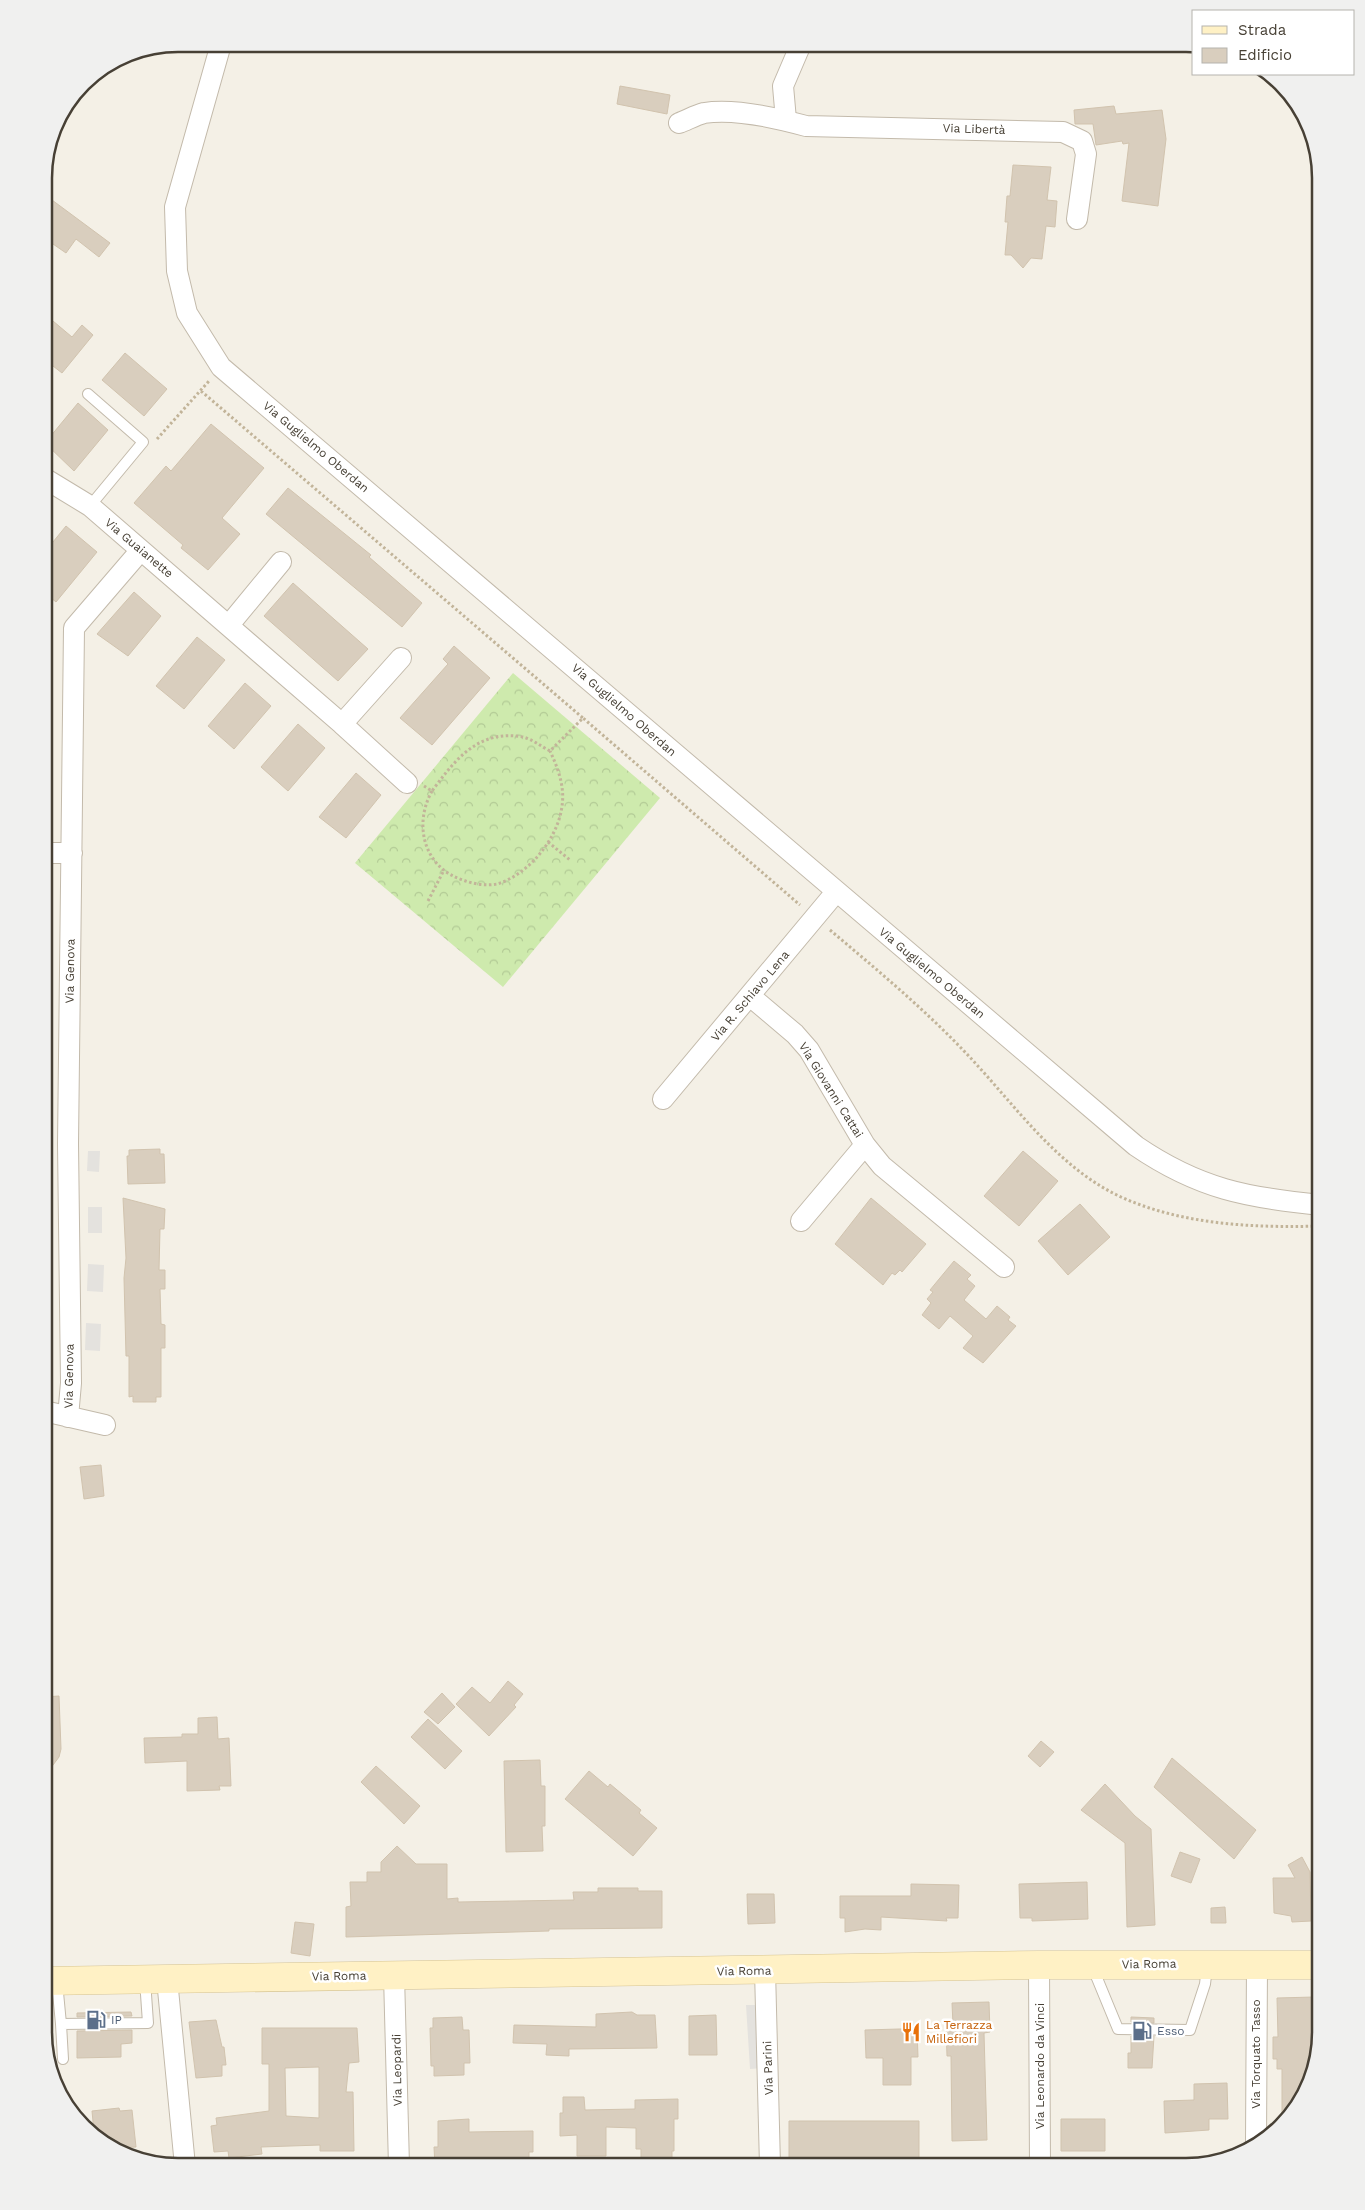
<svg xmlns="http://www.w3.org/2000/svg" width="1365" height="2210" viewBox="0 0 1365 2210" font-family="'Work Sans',sans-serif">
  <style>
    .forest { fill: url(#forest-crowns) }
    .parking { fill: #e4e2de }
    .building { fill: #d9cebe; stroke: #d1c3ae; fill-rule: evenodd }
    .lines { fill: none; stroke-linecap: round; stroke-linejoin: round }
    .lane-casing { stroke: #c3baab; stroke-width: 12 }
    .street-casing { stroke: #c3baab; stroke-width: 22 }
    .secondary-casing { stroke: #d6c494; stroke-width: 29 }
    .path { stroke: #c2b499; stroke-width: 3; stroke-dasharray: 2.5 2.5; stroke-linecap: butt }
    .lane { stroke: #fff; stroke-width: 10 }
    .street { stroke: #fff; stroke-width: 20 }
    .secondary { stroke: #fff1c5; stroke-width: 28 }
    .labels { text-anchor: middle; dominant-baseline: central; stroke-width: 5; stroke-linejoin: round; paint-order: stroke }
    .street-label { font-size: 12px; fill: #474035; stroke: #fff }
    .service-label { font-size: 12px; fill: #4e5e75; stroke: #fff; text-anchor: start }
    .food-label { font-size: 12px; fill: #c56008; stroke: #fff; text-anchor: start }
    .rim { fill: none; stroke: #474035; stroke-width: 2.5 }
  </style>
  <defs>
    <pattern id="forest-crowns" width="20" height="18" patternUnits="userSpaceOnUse" patternTransform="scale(1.25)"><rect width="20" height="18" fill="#ceeaad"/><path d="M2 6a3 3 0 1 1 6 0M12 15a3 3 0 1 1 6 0" fill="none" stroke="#b2ca95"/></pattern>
  </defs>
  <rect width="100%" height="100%" fill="#f4f0e6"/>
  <!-- forest -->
  <path class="forest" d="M513,673L660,798L503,987L355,863Z"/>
  <!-- parking -->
  <path class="parking" d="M88,1151H100L99,1172L87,1171Z
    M88,1207H102V1233H88Z
    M88,1264L104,1265L103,1292L87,1291Z
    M86,1323L101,1324L100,1351L85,1350Z
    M746,2005H760L763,2068L750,2069Z"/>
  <!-- building -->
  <path class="building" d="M620,86L670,95L667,114L617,104Z
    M1114,106L1116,114L1162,110L1166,139L1158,206L1122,201L1129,143L1123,144L1122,141L1096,145L1093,124H1075L1074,110Z
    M1013,165L1051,167L1047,200L1057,201L1055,227L1046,226L1042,259L1031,258L1023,268L1011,255H1005L1008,222H1005L1007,196H1010Z
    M52,200L110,243L99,257L76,239L66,253L53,244L44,256V210Z
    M53,321L72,337L82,325L93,335L62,373L44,359V333Z
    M125,353L167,389L144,416L102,380Z
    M78,403L108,430L74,471L45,443Z
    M211,424L264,468L222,518L240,534L208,570L181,548L183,545L134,503L166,466L171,471Z
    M288,488L371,555L369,557L422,603L402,627L266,514Z
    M66,526L97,552L56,602L44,592V553Z
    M293,583L368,649L338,681L264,616Z
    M134,592L161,616L128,656L97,634Z
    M197,637L225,660L184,709L156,686Z
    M454,646L490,678L432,745L400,718L448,664L443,659Z
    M245,683L271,706L234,749L208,726Z
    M298,724L325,748L288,791L261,767Z
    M356,773L381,795L346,838L319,817Z
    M160,1149V1154H164L165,1183L128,1184L127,1156H129V1150Z
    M1023,1151L1058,1181L1019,1226L984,1196Z
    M123,1198L165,1209L164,1229H160L159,1270H165V1289H160L161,1324L165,1325V1348H161V1397H156V1402H133V1396L129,1397V1356H126L124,1278L126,1258Z
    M871,1198L926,1244L902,1272L900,1270L895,1275L892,1273L883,1285L835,1244Z
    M1080,1204L1110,1237L1068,1275L1038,1241Z
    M954,1261L971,1275L967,1279L975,1286L964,1300L986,1319L997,1306L1010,1317L1008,1320L1016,1326L983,1363L963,1348L973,1336L950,1316L939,1329L922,1315L931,1303L927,1299L933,1292L930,1290Z
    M101,1465L104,1496L84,1499L80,1467Z
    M508,1681L523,1694L514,1705L516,1707L489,1736L456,1704L472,1687L490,1703Z
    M442,1693L455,1707L438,1724L424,1712Z
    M59,1696L61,1749L59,1757L44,1777V1697Z
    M217,1717L218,1739L229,1738L231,1786H219L220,1790L187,1791V1761L145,1763L144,1738L182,1737V1734H198V1718Z
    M428,1719L462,1751L445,1769L411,1737Z
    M1041,1741L1054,1752L1040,1767L1028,1756Z
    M1172,1758L1256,1830L1234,1859L1154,1787Z
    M540,1760L541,1786H545V1826H542L543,1851L506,1852L504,1761Z
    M376,1766L420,1806L404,1824L361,1782Z
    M589,1771L608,1787L610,1784L641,1810L639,1813L657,1828L633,1856L565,1799Z
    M1105,1784L1135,1816L1151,1829L1155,1925L1127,1927L1125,1843L1081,1810Z
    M397,1846L416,1864H447V1899L458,1898V1902L574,1900L573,1892H598V1888H638V1891H662V1928L549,1929V1931L346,1937V1907L351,1906L350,1882H367V1872H381V1862Z
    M1180,1852L1200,1859L1191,1883L1171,1876Z
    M1302,1857L1310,1872L1311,1921L1292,1922L1291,1916L1274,1913L1273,1878H1295L1288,1865Z
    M1087,1882L1088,1919L1032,1921V1918H1020L1019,1884Z
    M911,1884L959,1885L958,1918H946L947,1921L881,1917V1930L865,1929L845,1932V1918H840V1896H911Z
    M747,1894H774L775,1923L748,1924Z
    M1225,1907L1226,1923H1211V1908Z
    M295,1922L314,1924L310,1956L291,1953Z
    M1314,1997L1315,2003H1321V2032L1303,2099L1282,2119V2069H1277V2059H1273V2037H1278L1277,1998Z
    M989,2002L990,2032L984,2033L987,2140L952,2141L951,2056H947L946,2026L953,2025L952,2003Z
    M131,2012L132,2016L77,2017V2013Z
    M632,2012L637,2015H655L657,2048L569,2049V2056L546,2055L547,2044L513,2043L514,2025L596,2027V2014Z
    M716,2015L717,2055H689V2016Z
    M462,2017L463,2030H469L470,2063H464V2075L434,2076V2066H431L430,2028H433V2018Z
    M1131,2017L1154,2018V2023L1131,2022Z
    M216,2020L222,2047H224L226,2065H222V2076L196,2078L189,2022Z
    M262,2028H357L359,2062L349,2063L346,2092H353L354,2151H320V2145L261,2147L262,2154L229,2158L228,2151L214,2152L211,2126L217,2125L216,2118L269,2111V2064H262ZM319,2067V2118L286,2116L285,2068Z
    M899,2029H917L918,2057H911V2085H883V2058H866L865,2030Z
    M132,2030V2043L121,2044V2057L77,2058V2031Z
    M1131,2036H1154L1152,2068H1128V2053H1131Z
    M1227,2083L1228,2119H1209V2130L1165,2133L1164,2101L1194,2100V2084Z
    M563,2097H584L585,2110L635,2109V2100L678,2099V2119H674V2151H672V2166H641V2149H636V2128L606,2127V2156H577V2135L560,2136V2113H563Z
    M119,2108L120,2111L132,2110L136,2147L118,2148L104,2144L94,2132L92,2111Z
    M469,2119V2132L533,2131V2152H529V2166H435L434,2147H438V2121Z
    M1061,2119H1105V2151H1061Z
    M789,2121H919V2166H789Z"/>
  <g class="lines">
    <defs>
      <path id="lane" d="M88,394L143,442L90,506
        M1092,1966L1118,2029L1190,2030L1205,1984L1207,1967
        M57,1982L61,2024L148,2023L145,1980
        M61,2024L63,2059"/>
      <path id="street" d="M221,44L175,207L177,271L187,313L221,367L1136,1146C1199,1189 1248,1198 1321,1205
        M786,120L783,86L801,44
        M679,123C687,120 696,115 704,113C734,108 777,118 806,126L1063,132L1082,141L1086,154L1077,219
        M44,478L90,506L342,724L407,783
        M229,625L281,562
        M342,724L401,658
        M44,853H72
        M750,996L795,1034L809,1050L865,1145L882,1166L1004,1267
        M663,1099L836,892
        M801,1221L865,1145
        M44,1411L105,1425
        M68,1417L71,1383L68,1144L74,628L141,550
        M1039,1965L1040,2166
        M765,1970L770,2166
        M394,1975L399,2166
        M167,1979L185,2166
        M1256,2143L1257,1964"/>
      <path id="secondary" d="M44,1981L1039,1965H1321"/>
    </defs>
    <!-- lane casing -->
    <use href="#lane" class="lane-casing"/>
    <!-- street casing -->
    <use href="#street" class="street-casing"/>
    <!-- secondary casing -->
    <use href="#secondary" class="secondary-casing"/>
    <!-- path -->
    <path class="path" d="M201,391L583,718
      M157,439L209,381
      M424,786L432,791C455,760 478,729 523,737C532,739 542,747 550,751L583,718L800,905
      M432,791C413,825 424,868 463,880C473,884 486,886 497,884C528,875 558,839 562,806C565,787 558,768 550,751
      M548,842L570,860
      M428,901L443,872
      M830,930C876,969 922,1007 964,1051C1013,1102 1056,1167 1121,1197C1183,1225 1254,1228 1321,1226"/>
    <!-- lane -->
    <use href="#lane" class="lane"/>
    <!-- street -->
    <use href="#street" class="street"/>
    <!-- secondary -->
    <use href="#secondary" class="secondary"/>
  </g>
  <!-- icons -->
  <defs>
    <symbol id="fuel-bare" viewBox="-9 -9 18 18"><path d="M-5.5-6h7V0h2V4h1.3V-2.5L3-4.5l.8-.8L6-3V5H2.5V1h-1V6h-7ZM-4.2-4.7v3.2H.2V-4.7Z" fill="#5c6f8a" stroke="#fff" stroke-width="2.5" paint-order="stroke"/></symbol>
    <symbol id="restaurant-bare" viewBox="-9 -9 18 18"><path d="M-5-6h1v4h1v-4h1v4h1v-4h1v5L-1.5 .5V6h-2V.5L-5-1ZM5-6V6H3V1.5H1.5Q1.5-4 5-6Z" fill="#e8710a" stroke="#fff" stroke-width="2.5" paint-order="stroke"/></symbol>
  </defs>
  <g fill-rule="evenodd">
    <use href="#fuel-bare" x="82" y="2006" width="28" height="28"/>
    <use href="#fuel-bare" x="1128" y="2017" width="28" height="28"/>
    <use href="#restaurant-bare" x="897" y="2018" width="28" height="28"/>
  </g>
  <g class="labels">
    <!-- street labels -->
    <g class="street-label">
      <text transform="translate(974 129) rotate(2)">Via Libertà</text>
      <text transform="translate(316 447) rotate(40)">Via Guglielmo Oberdan</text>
      <text transform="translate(139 548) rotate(40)">Via Guaianette</text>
      <text transform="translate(624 710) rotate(41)">Via Guglielmo Oberdan</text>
      <text transform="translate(70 971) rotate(-89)">Via Genova</text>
      <text transform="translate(932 973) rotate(40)">Via Guglielmo Oberdan</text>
      <text transform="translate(750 996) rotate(-50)">Via R. Schiavo Lena</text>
      <text transform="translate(831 1090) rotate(58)">Via Giovanni Cattai</text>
      <text transform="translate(69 1376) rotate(-89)">Via Genova</text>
      <text transform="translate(1149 1964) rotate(-1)">Via Roma</text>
      <text transform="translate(744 1971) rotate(-1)">Via Roma</text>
      <text transform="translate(339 1976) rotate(-1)">Via Roma</text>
      <text transform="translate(1256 2054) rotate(-90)">Via Torquato Tasso</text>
      <text transform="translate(1040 2066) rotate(-90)">Via Leonardo da Vinci</text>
      <text transform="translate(768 2068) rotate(-92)">Via Parini</text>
      <text transform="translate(397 2070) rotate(-91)">Via Leopardi</text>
    </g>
    <!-- service labels -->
    <g class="service-label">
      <text x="111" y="2020">IP</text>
      <text x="1157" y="2031">Esso</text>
    </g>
    <!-- food labels -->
    <g class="food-label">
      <text x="926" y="2025">La Terrazza<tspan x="926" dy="14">Millefiori</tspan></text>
    </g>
  </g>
  <!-- crop -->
  <path d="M0 0H1365V2210H0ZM178 52H1186A126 126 0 0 1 1312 178V2032A126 126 0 0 1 1186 2158H178A126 126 0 0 1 52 2032V178A126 126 0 0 1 178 52Z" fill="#f0f0ef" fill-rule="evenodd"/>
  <path class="rim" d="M178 52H1186A126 126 0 0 1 1312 178V2032A126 126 0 0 1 1186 2158H178A126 126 0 0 1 52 2032V178A126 126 0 0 1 178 52Z"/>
  <!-- legend -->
  <rect x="1192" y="10" width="162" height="65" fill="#ffffff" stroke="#b5b3ae"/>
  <rect x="1202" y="26" width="25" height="8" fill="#fff1c5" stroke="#b5b3ae"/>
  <text x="1238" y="35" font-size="15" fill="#474035">Strada</text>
  <rect x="1202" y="48" width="25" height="15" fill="#d9cebe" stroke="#b5b3ae"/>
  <text x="1238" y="60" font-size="15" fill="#474035">Edificio</text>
</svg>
